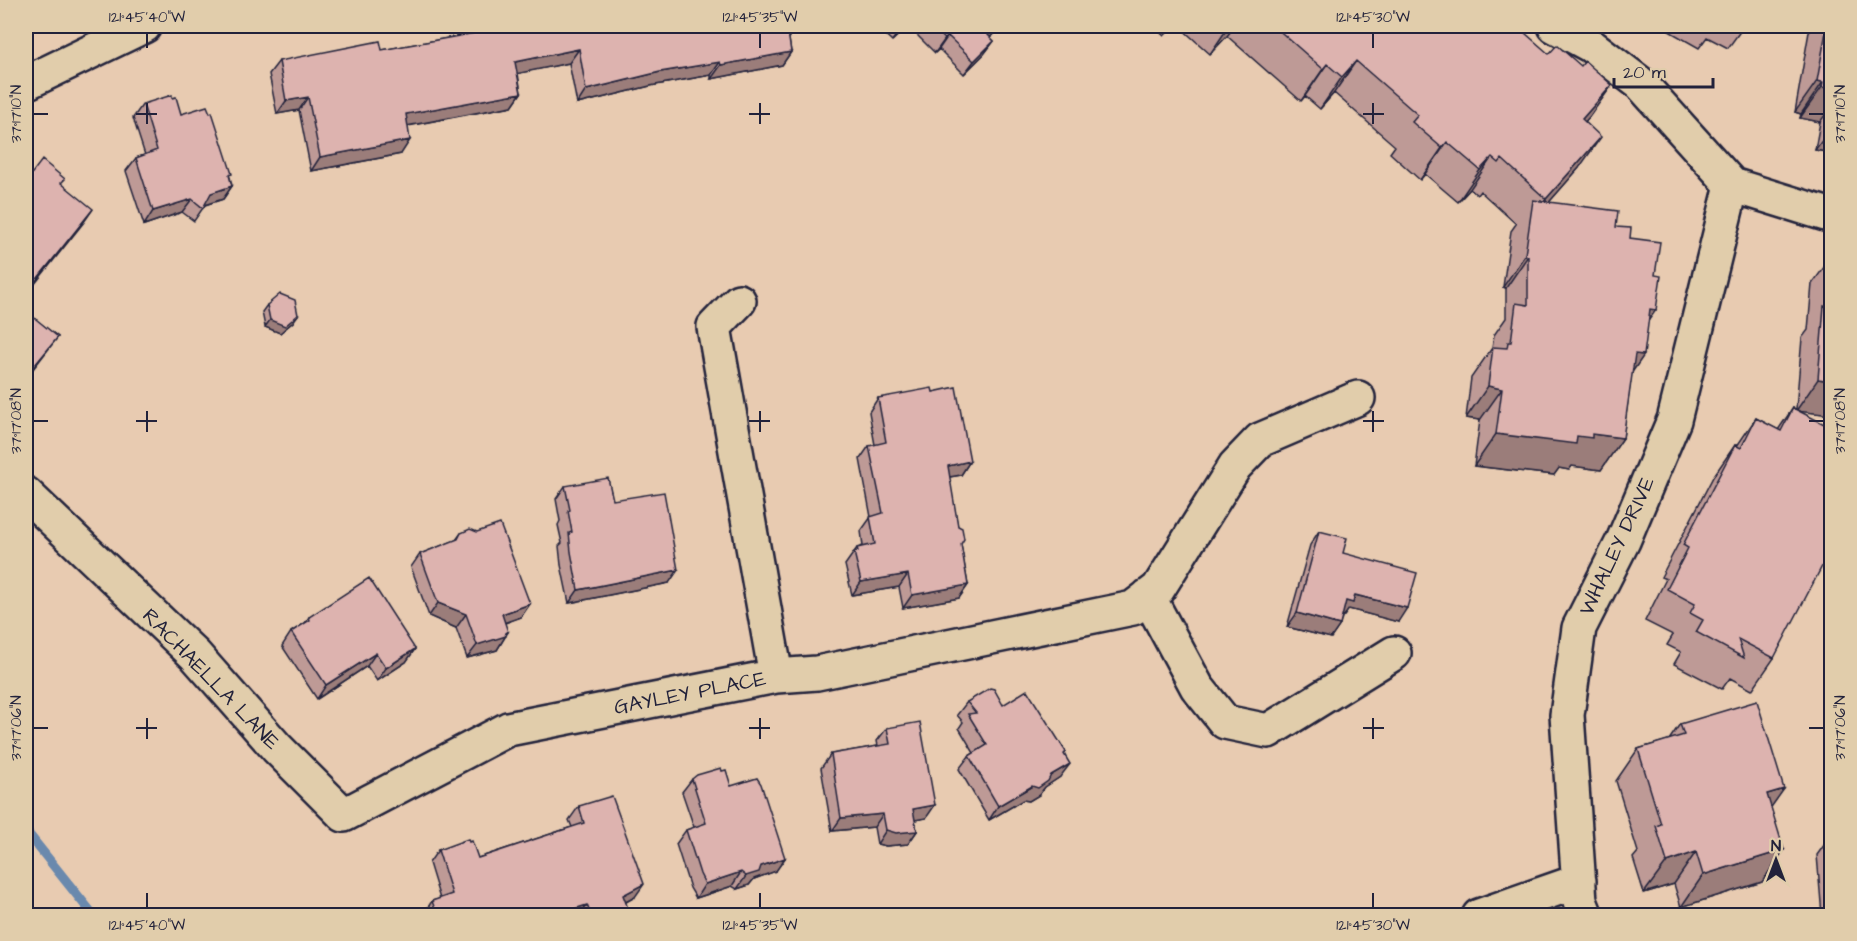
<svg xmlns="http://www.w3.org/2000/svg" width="1857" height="941" viewBox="0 0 1857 941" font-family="'Architects Daughter',sans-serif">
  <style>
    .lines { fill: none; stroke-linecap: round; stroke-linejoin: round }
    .stream { stroke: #6b89ad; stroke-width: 10 }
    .minor-casing { stroke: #22223b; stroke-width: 38 }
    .minor { stroke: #e1cdab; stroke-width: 33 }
    .wall { fill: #be9a96; stroke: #22223b; stroke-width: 1.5 }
    .shaded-wall { fill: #9b7d7a; stroke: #22223b; stroke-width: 1.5 }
    .building { fill: #ddb3af; stroke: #22223b; stroke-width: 1.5 }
    .ticks { fill: none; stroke: #22223b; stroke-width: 2 }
    .labels { text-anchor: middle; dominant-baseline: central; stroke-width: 5; stroke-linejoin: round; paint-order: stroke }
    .street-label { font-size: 21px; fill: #22223b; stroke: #e1cdab }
    .neatline { fill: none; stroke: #22223b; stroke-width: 2 }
    .ticks-label { font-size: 15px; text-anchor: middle; fill: #22223b }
  </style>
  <rect width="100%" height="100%" fill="#e8cbb1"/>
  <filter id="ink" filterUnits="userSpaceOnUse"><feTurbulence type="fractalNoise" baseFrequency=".0167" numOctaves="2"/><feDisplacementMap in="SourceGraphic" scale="12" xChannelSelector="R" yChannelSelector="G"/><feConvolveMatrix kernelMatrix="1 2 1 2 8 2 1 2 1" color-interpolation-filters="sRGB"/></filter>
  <g filter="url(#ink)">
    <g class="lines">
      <!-- stream -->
      <path class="stream" d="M26,831L94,916"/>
      <defs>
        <path id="minor" d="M1555,26L1590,45L1641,84L1732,185L1832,216
          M26,83L144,26
          M26,494L195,655L277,748L344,815L508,729L776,676L714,327L739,301
          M1148,596L1197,687L1225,722L1268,731L1394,653
          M776,676L817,673L1133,608L1158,589L1235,466L1260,440L1358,398
          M1479,916L1579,881
          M1586,916L1580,901L1567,715L1579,628L1623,541L1674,420L1732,185"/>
      </defs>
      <!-- minor casing -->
      <use href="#minor" class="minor-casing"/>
      <!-- minor -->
      <use href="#minor" class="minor"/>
    </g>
    <!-- wall -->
    <path class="wall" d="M466,26H787L791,52L782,65L711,79V75L650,86L577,104L569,63L518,73L521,93L512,106L408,126L401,154L311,171L299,110L277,114L269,74L279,61L382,50L464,35L463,30Z
      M876,26H1001L990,37L994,41L984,54L964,74L939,49L935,53L908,26L892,41Z
      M1153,26H1438L1446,33L1549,54L1581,66L1612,85L1585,122L1579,168L1549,202L1616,227L1630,238L1648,320L1632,371L1623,438L1601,470L1572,466L1569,470L1559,468L1554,475L1474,466L1480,420L1466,418L1471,378L1492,348L1494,335L1506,318V288L1503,287L1511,231L1516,224L1480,191L1477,195L1470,189L1458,202L1425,174L1420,180L1390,153L1395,146L1334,93L1320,109L1305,96L1301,101L1227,36L1210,54L1181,28L1179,30L1174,26L1164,36Z
      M1667,26H1744L1728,48L1707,37L1699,48L1669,31L1671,28Z
      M1810,26H1832V153L1815,150L1820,122L1800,118L1801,114L1795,112Z
      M172,98L181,114L230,177L232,186L223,199L205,205L194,221L182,212L144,225L126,171L136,158L145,155L133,118L143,104Z
      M1832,256V415L1800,411L1774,658L1752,690L1730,678L1722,689L1674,664L1681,652L1667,645L1673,635L1645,621L1666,579L1661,577L1713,477L1735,445L1737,446L1756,418L1778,430L1793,408L1796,409L1802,338L1808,330L1812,284Z
      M267,305L293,322L280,333L265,327L262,312Z
      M26,312L58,337L26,378Z
      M933,392L970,461L961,475L949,477L968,585L959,598L903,608L899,587L852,595L845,565L857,548L863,546L861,531L871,517L860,459L869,446L875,445L869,412L878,398Z
      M565,486L613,500L669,583L569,603L561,565L559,546L562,543L558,525L560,521L556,499Z
      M1319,531L1343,553L1398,622L1349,609L1344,616H1342L1340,625L1331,638L1287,627L1310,545Z
      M461,533L521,617L505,623L506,635L497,650L467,658L456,628L429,616L411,567L420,554L456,540Z
      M309,617L415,649L406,662L377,681L367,666L317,699L282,646L291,632L305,623Z
      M967,702L1003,705L1066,752L1064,755L1060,777L1045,787L1039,795L1029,801L1023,800L989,820L959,769L969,756L974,753L959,728L963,722L957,715Z
      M1680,724L1771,807L1762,882L1681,907L1674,884L1644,893L1633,858L1638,852L1616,781L1638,749L1669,740Z
      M887,728L926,818L915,820L917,831L908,844L886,846L877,844L874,827L832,831L821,768L831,754L878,746L877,741Z
      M692,779L731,786L785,858L776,871L754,879L749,885L737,889L732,886L696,898L690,888L676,844L686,830L694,827L682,792Z
      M579,806L635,897L626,902V915H423L432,901L440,899L429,863L438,850L478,858L572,827L569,820Z
      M1832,834V915H1822L1817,855Z"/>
    <!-- shaded-wall -->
    <path class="shaded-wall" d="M904,26H908L892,41L901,28Z
      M998,26H1001L979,49L988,35Z
      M1229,26H1235L1227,36L1210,54Z
      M948,36L939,49L935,53L945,39Z
      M994,41L984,54L964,74L974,61Z
      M579,49L569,63L506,76L515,62Z
      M791,52L782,65L711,79L721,65Z
      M1356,61L1334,93L1320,109L1342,77Z
      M720,62L711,75L650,86L577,104L586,90L660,72Z
      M1327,64L1305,96L1301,101L1323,69Z
      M1817,81L1823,82L1801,114L1795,112Z
      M1612,85L1590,116L1559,151L1582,119Z
      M1822,87L1832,89V106L1820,122L1800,118Z
      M521,93L512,106L396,128L406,114Z
      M308,97L299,110L277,114L286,101Z
      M1832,127V153L1815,150Z
      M1601,137L1579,168L1530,224V222L1546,199Z
      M410,140L401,154L311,171L320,157Z
      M1447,142L1425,174L1420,180L1442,148Z
      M1492,157L1470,189L1458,202L1480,170Z
      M232,186L223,199L201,206L211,193Z
      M192,199L182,212L144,225L153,211Z
      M93,209L84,222L26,295V293Z
      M1525,255L1528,256L1506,288L1503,287Z
      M1650,309L1656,310L1634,341Z
      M298,315L293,322L280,333L265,327L270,320Z
      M1635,354L1644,355L1622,387Z
      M1818,379L1832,381V415L1796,411Z
      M1488,386L1502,389L1480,420L1466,418Z
      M1496,434L1577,436L1592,434L1623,438L1601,470L1572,466L1569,470L1559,468L1554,475L1474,466Z
      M970,461L961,475L938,479L948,466Z
      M678,570L669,583L569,603L578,590Z
      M908,574L899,587L852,595L861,582Z
      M968,585L959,598L903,608L912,595Z
      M1355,595L1407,608L1398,622L1349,609L1344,616L1337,615L1346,601Z
      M438,603L466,614L456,628L429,616Z
      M530,604L521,617L492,627L502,614Z
      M1297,613L1340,625L1331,638L1287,627Z
      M508,632L497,650L467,658L477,645Z
      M415,649L406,662L377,681L386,668Z
      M376,653L367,666L317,699L326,685Z
      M1070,764L1060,777L1045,787L1039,795L1029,801L1023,800L989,820L998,806Z
      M1784,789L1762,820L1767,794Z
      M935,805L926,818L904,822L913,809Z
      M883,814L874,827L832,831L841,818Z
      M886,830L917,831L908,844L886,846L877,844Z
      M1784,850L1762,882L1681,907L1703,875Z
      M1696,852L1674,884L1644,893L1667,862Z
      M785,858L776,871L754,879L749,885L737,889L746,876L761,866Z
      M741,872L732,886L696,898L705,884Z
      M644,884L635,897L614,908L623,895Z
      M587,905L579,915H555Z
      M629,911L626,915H617Z"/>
    <!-- building -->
    <path class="building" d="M474,26H787L791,52L721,65L720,62L660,72L586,90L579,49L515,62L521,93L406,114L410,140L320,157L308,97L286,101L279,61L380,41L382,50L476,33Z
      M931,26H998L988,35L994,41L974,61L948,36L945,39Z
      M1274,26H1438L1446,33L1452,26H1517L1549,54L1557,45L1581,66L1585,61L1612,85L1582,119L1601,137L1546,199L1502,159L1499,163L1492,157L1480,170L1447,142L1442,148L1412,122L1418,115L1356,61L1342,77L1327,64L1323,69Z
      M1827,26H1832V89L1822,87L1823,82L1817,81Z
      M172,95V98L176,97L181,114L207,106L210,113L212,112L232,174L229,175L232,186L211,193L203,208L192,199L153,211L136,158L157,150L143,104Z
      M42,160L65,179L61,183L93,209L26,293V181Z
      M1533,200L1618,211L1616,227L1631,228L1630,238L1660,242L1655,275L1661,276L1656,310L1650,309L1644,355L1635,354L1623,438L1592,434V438L1577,436L1576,444L1496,434L1502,389L1488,386L1493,347L1507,348L1508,342H1511L1516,303L1528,305V256L1525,255Z
      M1832,283V381L1818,379L1824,306L1829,307Z
      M280,294L295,300L298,315L285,326L270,320L267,305Z
      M26,311L58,337L30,371L26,368Z
      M956,387L970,461L948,466L958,526L962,528L964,539L961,544L968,585L912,595L908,574L861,582L854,552L858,551L857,548L875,544L870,517L883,513L869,446L886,442L878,398L932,388L933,392Z
      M1793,408L1832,428V547L1774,658L1738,639L1744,658L1696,632L1703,620L1690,613L1695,604L1667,589L1688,548L1683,545L1735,445L1741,448L1756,418L1781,431Z
      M608,478L613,500L664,492L678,570L578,590L571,552L569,533L572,532L568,511L570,510L565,486Z
      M500,524L530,604L502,614L508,632L505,633L506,636L477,645L466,614L438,603L420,554L458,539L461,533L470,529L477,532Z
      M1319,531L1347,538L1343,553L1417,573L1407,608L1355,595L1353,603L1346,601L1340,625L1297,613Z
      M369,578L415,649L386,668L376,653L326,685L291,632L310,620L309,617Z
      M990,688L994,689L1003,705L1027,690L1066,752L1064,754L1070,764L1051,775L1048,781L1038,788L1032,786L998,806L969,756L987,745L968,714L976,713L967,702Z
      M1757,701L1784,789L1767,794L1784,850L1703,875L1696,852L1667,862L1656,826L1661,824L1638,749L1684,735L1680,724Z
      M920,722L935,805L913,809L917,831L896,833L886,830L883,814L841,818L831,754L890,744L887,728Z
      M721,768L722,771L726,770L731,786L757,778L761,784L785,858L761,866L759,872L746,876L741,872L705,884L700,874L686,830L706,823L692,779L697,775Z
      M612,796L644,884L623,895L629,911L617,915H591L587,905L555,915H437L432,901L452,894L438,850L468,839L469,842L472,841L478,858L584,823L579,806Z"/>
  </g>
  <!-- ticks -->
  <path class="ticks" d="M147,33V48M760,33V48M1373,33V48M147,103V124M760,103V124M1373,103V124M33,114H48M136,114H157M749,114H770M1363,114H1384M1809,114H1824M147,411V432M760,411V432M1373,411V432M33,421H48M136,421H157M749,421H770M1363,421H1384M1809,421H1824M147,718V739M760,718V739M1373,718V739M33,728H48M136,728H157M749,728H770M1363,728H1384M1809,728H1824M147,893V908M760,893V908M1373,893V908"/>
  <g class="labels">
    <!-- street labels -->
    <g class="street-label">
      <text transform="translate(1617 546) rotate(-65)">WHALEY DRIVE</text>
      <text transform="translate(211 679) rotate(46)">RACHAELLA LANE</text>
      <text transform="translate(690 693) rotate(-11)">GAYLEY PLACE</text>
    </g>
  </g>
  <!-- margin -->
  <rect width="1857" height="941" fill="none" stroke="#e1cdab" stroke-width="66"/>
  <!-- north arrow -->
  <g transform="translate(1776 860)" stroke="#e1cdab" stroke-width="4.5" paint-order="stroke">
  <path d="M0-4.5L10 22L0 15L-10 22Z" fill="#22223b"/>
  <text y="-9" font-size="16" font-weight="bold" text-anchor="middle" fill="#22223b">N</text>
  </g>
  <!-- scale -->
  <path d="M1614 78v9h99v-9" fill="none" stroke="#22223b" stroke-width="3"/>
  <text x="1623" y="78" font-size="18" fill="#22223b" stroke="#e1cdab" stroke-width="4.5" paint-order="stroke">20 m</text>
  <rect x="33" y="33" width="1791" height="875" class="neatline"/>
  <g class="ticks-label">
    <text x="147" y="22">121°45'40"W</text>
    <text x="760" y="22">121°45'35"W</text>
    <text x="1373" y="22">121°45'30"W</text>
    <text transform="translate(16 114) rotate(-90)" y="5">37°17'10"N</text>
    <text transform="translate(1840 114) rotate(-90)" y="5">37°17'10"N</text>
    <text transform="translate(16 421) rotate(-90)" y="5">37°17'08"N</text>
    <text transform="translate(1840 421) rotate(-90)" y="5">37°17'08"N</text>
    <text transform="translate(16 728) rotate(-90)" y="5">37°17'06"N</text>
    <text transform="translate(1840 728) rotate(-90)" y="5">37°17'06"N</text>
    <text x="147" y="930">121°45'40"W</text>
    <text x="760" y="930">121°45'35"W</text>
    <text x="1373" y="930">121°45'30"W</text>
  </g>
</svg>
